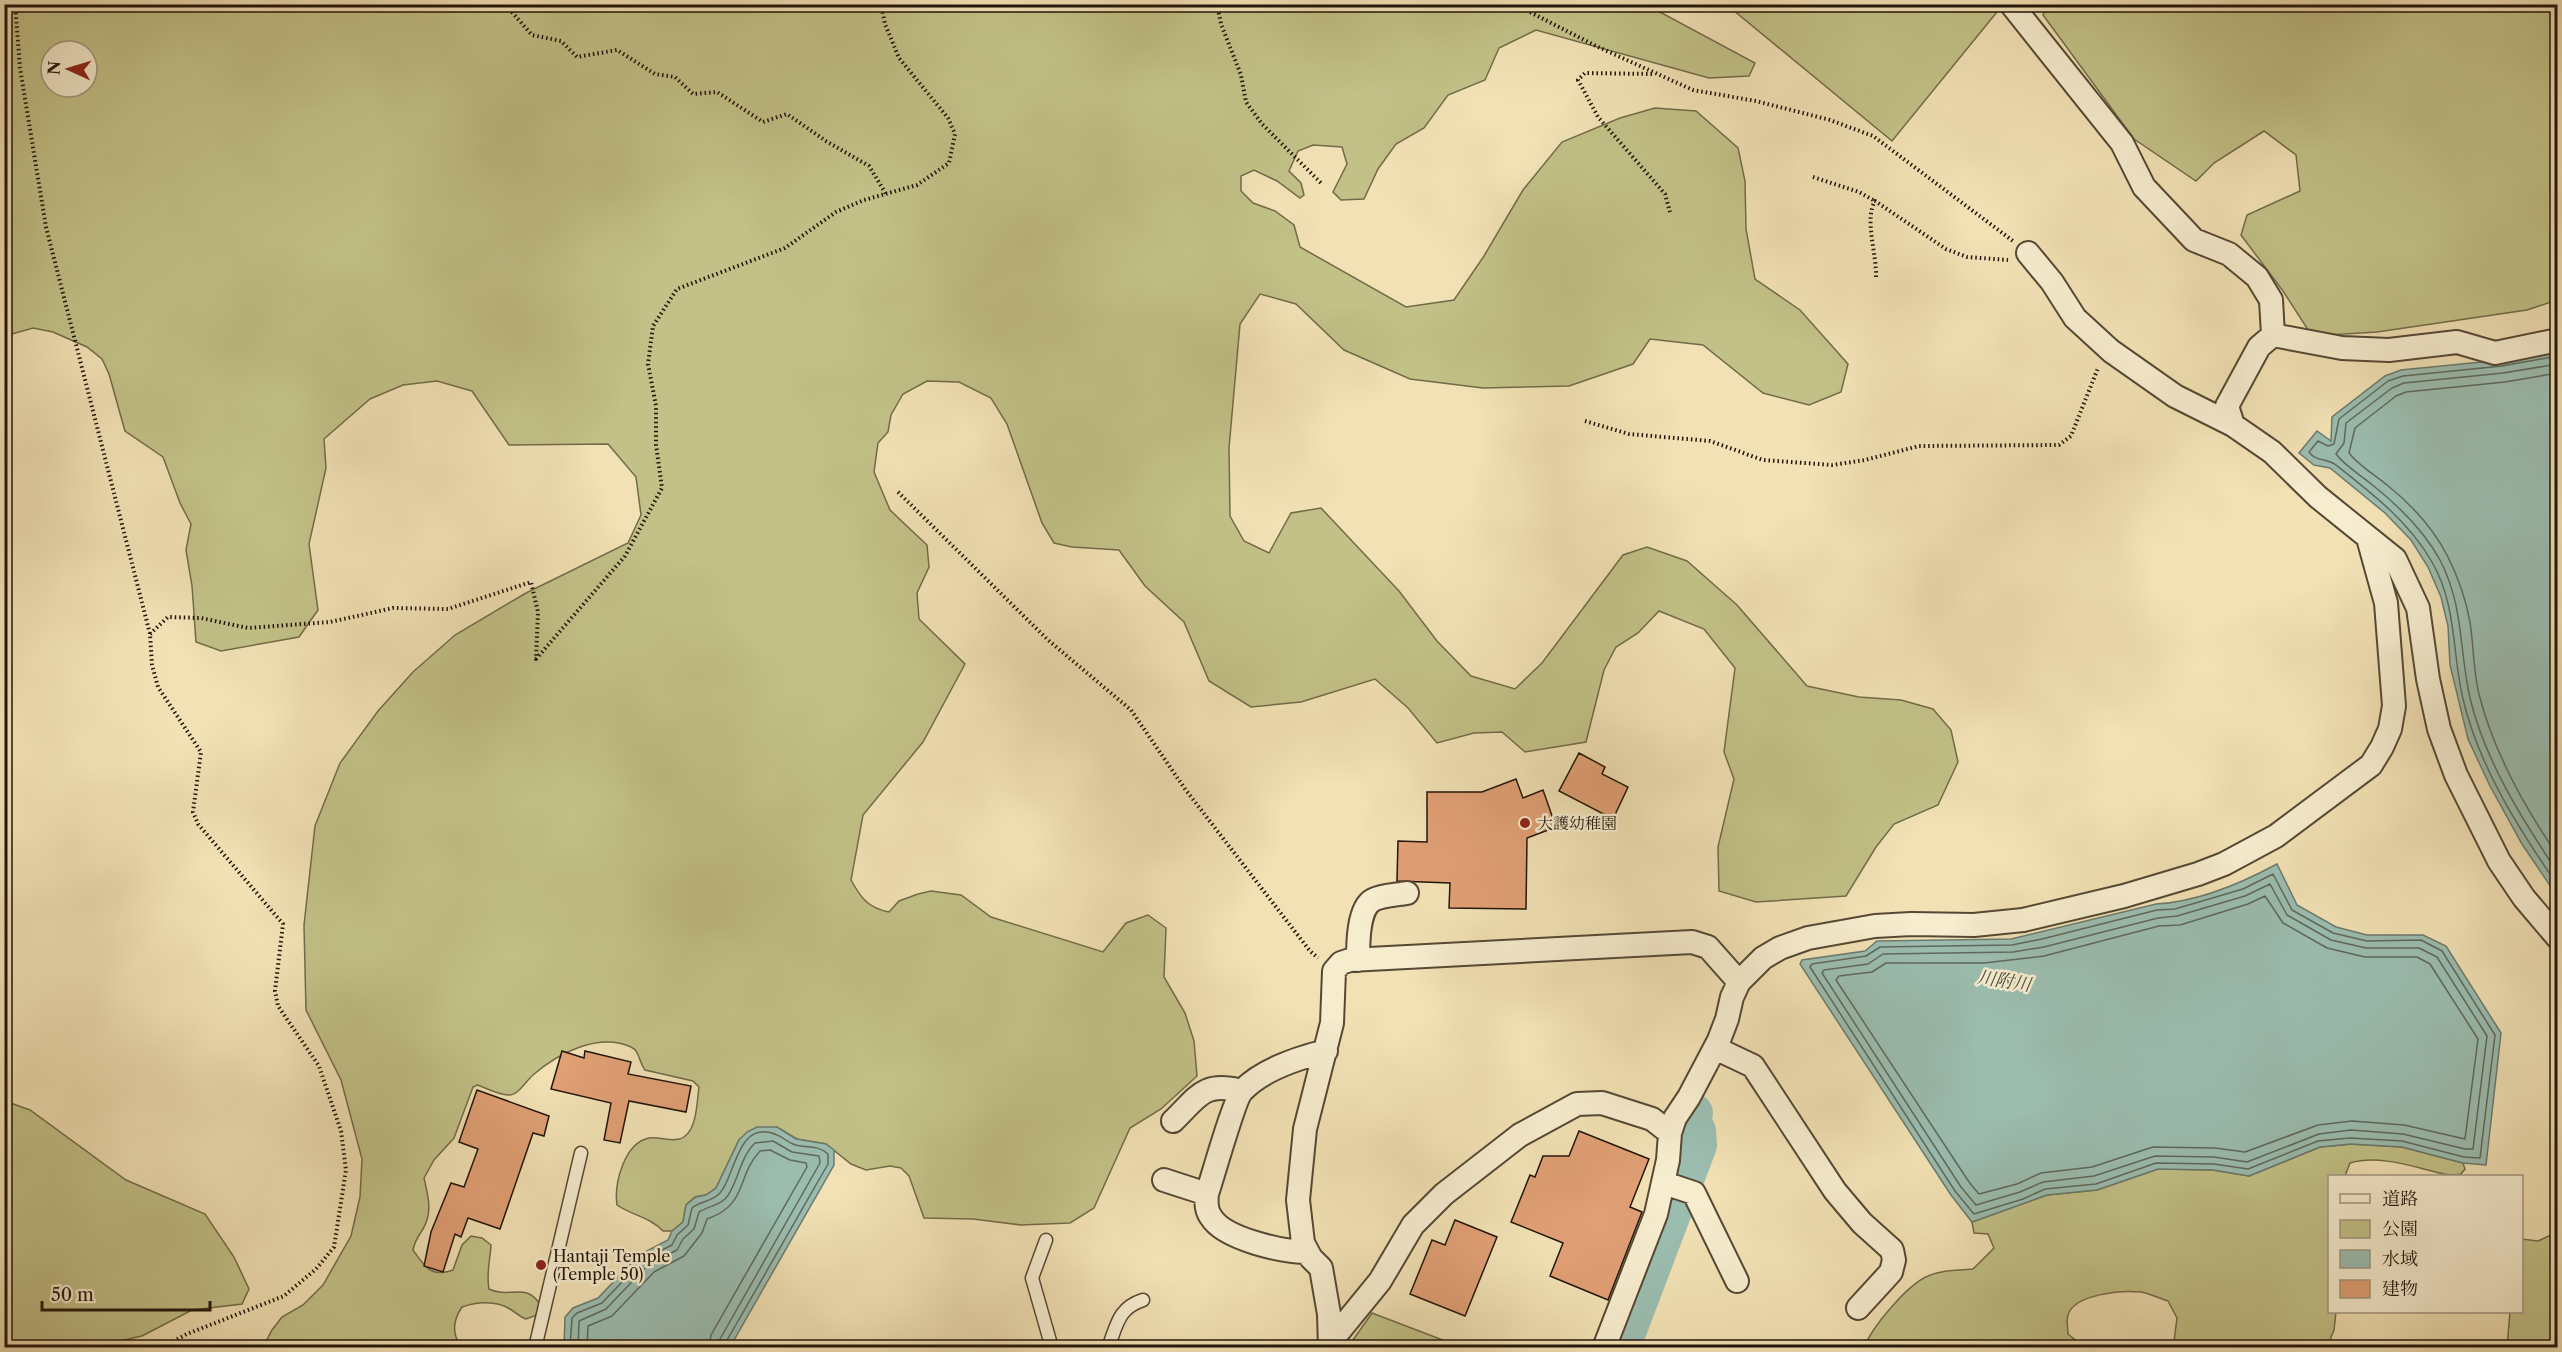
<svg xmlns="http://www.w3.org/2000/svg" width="2562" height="1352" viewBox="0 0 2562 1352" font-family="'Libre Caslon Text','Noto Serif JP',serif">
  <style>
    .green { fill: #c2c187; stroke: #726b48; stroke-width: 1.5; fill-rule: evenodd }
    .water { fill: #9bbdb0; stroke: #6b7a6e; stroke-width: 1.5 }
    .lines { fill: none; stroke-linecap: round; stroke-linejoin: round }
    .shore { stroke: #5e695d; stroke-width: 1.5 }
    .river { stroke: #9bbdb0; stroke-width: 40 }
    .building { fill: #e09f74; stroke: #22150a; stroke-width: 1.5 }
    .lane-casing { stroke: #564834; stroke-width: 15 }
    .street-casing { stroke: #564834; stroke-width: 26 }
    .path { stroke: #22150a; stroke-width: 4; stroke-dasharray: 1.5 3; stroke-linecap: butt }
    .lane { stroke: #f6ecce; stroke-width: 12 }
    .street { stroke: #f6ecce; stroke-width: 22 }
    .poi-dot { fill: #8f2418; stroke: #f6ecce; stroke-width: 2 }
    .labels { text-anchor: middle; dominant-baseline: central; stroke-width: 5; stroke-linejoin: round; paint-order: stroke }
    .poi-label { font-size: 16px; fill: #22150a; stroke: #f6ecce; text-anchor: start }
    .water-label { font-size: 18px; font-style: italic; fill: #4c5044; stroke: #f6ecce }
  </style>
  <rect width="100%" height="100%" fill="#f1e1b4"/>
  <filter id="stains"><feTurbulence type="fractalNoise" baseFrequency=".00333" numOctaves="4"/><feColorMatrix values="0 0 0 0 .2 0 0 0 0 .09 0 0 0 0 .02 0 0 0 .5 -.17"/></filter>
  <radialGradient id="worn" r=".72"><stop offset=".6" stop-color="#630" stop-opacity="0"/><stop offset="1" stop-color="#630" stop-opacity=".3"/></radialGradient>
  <!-- green -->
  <path class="green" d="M2049,4L2557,5V300L2527,310L2377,332L2312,336L2283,291L2241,235L2247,215L2300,191L2296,155L2264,131L2214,163L2196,181L2134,139L2043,15Z
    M5,5H1647L1755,63L1749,76L1709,78L1536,30L1499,48L1485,80L1448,95L1424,128L1396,144L1378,169L1364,199L1341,200L1333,192L1347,164L1342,147L1313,145L1298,151L1289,171L1301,183L1304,195L1300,198L1277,181L1254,170L1241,176V191L1253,203L1275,211L1294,225L1300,247L1406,307L1454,300L1484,256L1523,190L1562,142L1620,118L1655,108L1696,111L1738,148L1745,181L1746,229L1755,279L1800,310L1848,364L1841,392L1809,405L1763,393L1703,345L1650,339L1633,364L1569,386L1483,388L1410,379L1344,350L1296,304L1260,294L1240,324L1229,448L1230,516L1244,541L1269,553L1291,513L1321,508L1399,591L1437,641L1471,676L1515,689L1542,663L1623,555L1647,547L1687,561L1737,605L1807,686L1859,697L1901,700L1933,709L1951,730L1958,762L1938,805L1894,824L1876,847L1846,896L1756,902L1719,891L1718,847L1734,779L1724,752L1735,668L1704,629L1659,611L1638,633L1616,647L1604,670L1586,742L1525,752L1502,732L1474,733L1437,743L1408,708L1375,679L1301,702L1251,707L1209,681L1184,622L1145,586L1119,550L1072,547L1054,543L1042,523L1007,424L991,398L959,382L927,381L903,394L891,415L888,432L878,443L874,472L890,510L927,545L929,567L917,593L919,619L965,664L923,742L863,815L851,880C861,898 868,908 889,912L899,901L918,894L931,891L961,895L991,917L1103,952L1126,923L1148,915L1166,928L1164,977L1185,1013L1194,1041L1197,1076L1161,1109L1130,1128L1094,1208L1070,1223L1021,1225L973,1219L924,1218L909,1176L901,1168L890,1166L866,1170L851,1164L826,1144L797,1139L777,1127L739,1140L716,1188L706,1195L695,1197L686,1205L683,1222L672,1231H663C650,1217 633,1216 617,1205C614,1184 624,1143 649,1138C660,1136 676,1144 685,1136C697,1127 697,1101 699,1087L693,1081L645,1070C639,1063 640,1051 631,1047C598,1032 557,1054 533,1075C526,1081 518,1096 508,1095C499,1095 486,1088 477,1085L473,1087L454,1138L434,1160L424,1178C428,1196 433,1212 423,1229C418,1237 415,1240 413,1250C425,1267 431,1278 453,1270L462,1245L471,1236L482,1238L491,1245C490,1261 486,1274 489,1289C509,1299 525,1282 539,1303L537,1315L526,1319C519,1317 517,1313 510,1309C496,1300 476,1302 462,1307C453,1320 452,1334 461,1347H263L272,1330L282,1317L303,1305L323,1285L351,1236L360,1197L362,1159L341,1080L306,1010L304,925L315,826L340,763L378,711L413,672L455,635L526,593L628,543L641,515L636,477L608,444L509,445L472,391L437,381L403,385L370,399L324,439L326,468L309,544L318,610L299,637L221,651L196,642L192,586L186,550L191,524L180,503L163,457L125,431L109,374L102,359L87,347L53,332L33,328L5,336ZM51,51H87V87H51Z
    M1992,5L1997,12L1892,141L1727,5Z
    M5,1101L30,1110L126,1180L205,1214L234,1257L249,1289L242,1304L192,1310L142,1336L93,1347H5Z
    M2351,1144L2402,1147L2463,1163L2465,1169L2461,1174C2448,1177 2437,1172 2424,1169C2401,1163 2374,1156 2350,1163L2345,1176H2330V1312H2336L2334,1330L2327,1347H2164L2174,1341L2177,1318L2168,1301C2159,1298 2150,1294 2141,1292C2122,1290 2074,1294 2068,1315C2066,1321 2068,1329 2068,1334L2084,1347L1864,1348C1871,1328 1908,1284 1928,1276C1942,1270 1958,1270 1973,1269L1994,1248L1988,1234L1974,1233L1972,1222L2047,1195L2097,1190L2158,1169L2213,1170L2249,1176L2320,1147Z
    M2557,1232V1347H2507L2510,1312H2522V1239L2538,1241Z
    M1372,1313L1461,1347H1348Z"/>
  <!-- water -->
  <path class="water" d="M2557,350V896L2522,844L2490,786L2468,739L2450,665L2448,626L2441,597L2428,567L2411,540L2385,513L2330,468L2314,465L2299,453L2317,431L2331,441L2332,417L2385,376L2401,370L2502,360Z
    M2277,864L2297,905L2336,927L2367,935H2423L2446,946L2501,1033L2486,1165L2463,1163L2402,1147L2351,1144L2320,1147L2249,1176L2213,1170L2158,1169L2097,1190L2047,1195L1972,1222L1951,1195L1800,964L1802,960L1865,951L1877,941L2011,939L2156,904C2198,902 2240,884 2277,864Z
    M757,1127H777L796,1139L826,1144L834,1150V1165L730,1347H564L565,1317L573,1308L598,1298L639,1255L668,1240L672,1231L683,1222L686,1205L696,1197L706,1195L716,1188L739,1140L747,1132Z"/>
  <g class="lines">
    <!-- shore -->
    <path class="shore" d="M2558,356L2502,366L2403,376L2388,381L2339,419L2334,444L2328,446L2318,441L2309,452C2316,462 2327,458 2336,465C2373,494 2409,522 2432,562C2457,605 2452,653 2463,699C2479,767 2519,829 2558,886
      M2558,364L2503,373L2404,383L2392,388L2346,423L2344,443L2336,454C2344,465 2359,474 2370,483C2398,505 2423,529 2440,560C2464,606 2459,650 2470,698C2485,761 2522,819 2558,873
      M2558,373L2505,382L2406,392L2396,396L2355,428L2349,453C2358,465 2375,475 2387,485C2412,505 2434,529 2448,557C2458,577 2466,600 2470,622C2474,647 2473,673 2480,698C2495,755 2525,808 2558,856
      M2273,874L2292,910L2333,933L2367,941L2421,940L2442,951L2495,1035L2480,1158L2464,1157L2402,1141L2350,1138L2318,1141L2248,1169L2214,1164L2156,1163L2096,1184L2045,1189L2023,1199L1974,1214L1955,1191L1810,967L1812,964L1866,956L1880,947L2012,945L2042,939L2157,910L2175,909L2243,889Z
      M2270,884L2287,915L2331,940L2366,948H2419L2437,957L2487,1036L2473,1149H2465L2403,1134L2351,1130L2319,1134L2247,1162L2214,1157L2155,1156L2094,1176L2043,1182L2020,1192L1976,1205L1961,1187L1822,973L1824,970L1868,964L1883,954L2013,952L2044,947L2158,918L2177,916L2245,896Z
      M2265,896L2283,923L2327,948L2365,957H2417L2430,964L2478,1039L2465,1139L2404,1125L2352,1121L2318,1125L2245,1152L2215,1148L2153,1147L2092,1167L2041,1173L2017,1184L1979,1194L1969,1182L1836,980L1839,976L1872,972L1886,963H1984L2044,956L2159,926L2180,925L2248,904Z
      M570,1348L572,1318L577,1313L602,1303L644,1259L672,1245L677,1235L688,1225L692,1208C700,1201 712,1202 720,1193C735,1178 737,1117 777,1135C783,1137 787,1142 793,1144C805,1149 818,1144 828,1154V1164L726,1342L725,1348
      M578,1348L579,1321L606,1309L648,1265L677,1250L683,1239L694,1229L699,1212C707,1207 717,1206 725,1199C737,1188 739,1158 755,1143L773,1141L792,1152L819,1156L820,1163L720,1339L718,1348
      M587,1348L588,1326L612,1316L654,1272L684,1256L702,1233L707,1219C748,1205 736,1177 760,1151L770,1150L790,1160L806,1163L807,1167L711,1335L709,1348"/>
    <!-- river -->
    <path class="river" d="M1620,1348L1697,1145L1696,1131L1690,1121L1693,1113"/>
  </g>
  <!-- building -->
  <path class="building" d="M1579,753L1605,767L1602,774L1628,787L1613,819L1559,791Z
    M1516,779L1523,798L1543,790L1556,827L1527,838L1526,909L1449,908L1450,883L1397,881L1398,841L1427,842V792H1482Z
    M562,1051L584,1058L585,1051L631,1062L628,1074L691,1086L686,1112L629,1101L620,1143L604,1140L611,1103L551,1089Z
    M477,1090L549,1116L544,1136L533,1133L500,1229L468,1218L461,1237L455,1234L443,1272L424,1266L431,1232L451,1183L464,1187L478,1149L459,1142Z
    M1579,1131L1649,1159L1630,1207L1642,1212L1608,1300L1550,1276L1563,1243L1511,1222L1530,1175L1535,1177L1543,1156H1569Z
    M1455,1220L1497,1237L1465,1316L1410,1294L1432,1240L1445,1245Z"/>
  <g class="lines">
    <defs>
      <path id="lane" d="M1046,1240L1032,1278L1052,1348
        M535,1348L581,1153
        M1108,1348C1117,1325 1118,1308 1143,1300"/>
      <path id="street" d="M2011,4L2122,143L2144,187L2194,240L2229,254L2257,277L2271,300L2273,335
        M2028,253L2052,282L2075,318L2111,351L2175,396L2233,425
        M2558,340L2495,353L2457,342L2389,350L2342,348L2273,335L2259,347L2227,406L2233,425L2272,452L2318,497L2395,559L2418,608L2428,679L2439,729L2456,775L2499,861L2524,898L2558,938
        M1358,960C1358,945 1358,908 1373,900C1383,895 1396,895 1407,893
        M1715,1048L1753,1066L1835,1191L1862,1223L1892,1250L1894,1260L1891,1272L1858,1308
        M1173,1121C1198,1097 1203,1081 1241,1091
        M1164,1180L1207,1194
        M1664,1183L1694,1193L1737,1281
        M1307,1252C1283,1252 1224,1239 1211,1217C1206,1210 1206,1203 1207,1194C1212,1179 1235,1097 1243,1090C1263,1069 1298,1058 1326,1051
        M1331,1341L1380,1281L1413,1225L1444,1194L1520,1135L1577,1104L1602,1103L1652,1119L1670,1133
        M1330,1348L1329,1314L1321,1268L1311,1258L1303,1243L1298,1200L1305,1129L1332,1023L1334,971L1341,963L1350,960L1692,942L1708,947L1739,982
        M1604,1348L1656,1214L1668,1160L1670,1133L1675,1118L1689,1097L1719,1040L1727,1019L1732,997L1739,982L1763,958L1780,948L1808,938L1875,926L1911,924L1974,925L2023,920L2124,896L2198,874L2224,864L2276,836L2371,765L2382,747L2390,729L2394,706L2386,603L2368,538"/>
    </defs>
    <!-- lane casing -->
    <use href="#lane" class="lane-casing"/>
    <!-- street casing -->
    <use href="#street" class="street-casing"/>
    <!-- path -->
    <path class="path" d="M15,4L20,68L46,227L150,634L152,665L158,687L201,752L193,812L198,824L283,924L275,991L278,1006L319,1066L341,1131L346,1170L334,1247L316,1269L284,1296L187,1334L170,1343L167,1348
      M501,4L510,10L532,35L561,41L577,57L617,50L655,74L675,77L693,94L717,92L763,122L787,114L826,141L869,166L886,194
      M1217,4L1221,24L1241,75L1246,102L1262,124L1321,183
      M1514,4L1598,47L1693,90L1756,101L1830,120L1873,136L2013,241
      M1652,74L1585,73L1578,80L1598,117L1665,194L1670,212
      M1813,177L1859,192L1875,201
      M1876,277C1877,255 1864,219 1875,201L1946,249L1967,257L2008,260
      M1585,421L1629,434L1710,441L1763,460L1832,465L1865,460L1919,446L2059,445L2071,436L2098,368
      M898,492L1048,640L1131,710L1185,789L1310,951L1318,958
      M150,634L168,617L201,618L248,628L330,622L393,608L448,609L531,582L538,612L536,659L625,556L662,488L656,445V406L648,364L653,326L677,289L785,248L836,212L864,200L917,185L949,163L955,134L948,118L899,58L885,24L881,4"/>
    <!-- lane -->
    <use href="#lane" class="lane"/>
    <!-- street -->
    <use href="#street" class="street"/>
  </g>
  <!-- markers -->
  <g class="poi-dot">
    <circle cx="1525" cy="823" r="6"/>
    <circle cx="541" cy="1265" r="6"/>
  </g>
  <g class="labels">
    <!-- poi labels -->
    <g class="poi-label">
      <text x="1537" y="823">大護幼稚園</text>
      <text x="553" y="1256">Hantaji Temple<tspan x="553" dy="18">(Temple 50)</tspan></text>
    </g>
    <!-- water labels -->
    <g class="water-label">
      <text transform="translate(2004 981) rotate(9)">川附川</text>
    </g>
  </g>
  <!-- margin -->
  <rect width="2562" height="1352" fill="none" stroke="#f1e1b4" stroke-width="24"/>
  <rect x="6" y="6" width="2550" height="1340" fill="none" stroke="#22150a" stroke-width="3"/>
  <rect x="12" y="12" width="2538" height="1328" fill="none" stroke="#22150a" stroke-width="1.5"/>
  <!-- legend -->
  <rect x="2328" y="1175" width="195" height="138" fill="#f6ecce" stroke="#a19680" stroke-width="1.5"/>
  <rect x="2340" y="1194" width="30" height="9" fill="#f6ecce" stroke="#a19680" stroke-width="1.5"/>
  <text x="2382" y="1205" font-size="18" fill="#22150a">道路</text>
  <rect x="2340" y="1220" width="30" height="18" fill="#c2c187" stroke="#a19680" stroke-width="1.5"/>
  <text x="2382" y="1235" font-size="18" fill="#22150a">公園</text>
  <rect x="2340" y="1250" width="30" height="18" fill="#9bbdb0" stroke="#a19680" stroke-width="1.5"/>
  <text x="2382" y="1265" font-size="18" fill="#22150a">水域</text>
  <rect x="2340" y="1280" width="30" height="18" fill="#e09f74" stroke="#a19680" stroke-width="1.5"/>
  <text x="2382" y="1295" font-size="18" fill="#22150a">建物</text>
  <!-- north arrow -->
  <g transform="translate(69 69) rotate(274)"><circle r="28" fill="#f6ecce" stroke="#a19680" stroke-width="1.5"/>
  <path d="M0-4.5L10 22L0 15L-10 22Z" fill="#8f2418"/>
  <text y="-9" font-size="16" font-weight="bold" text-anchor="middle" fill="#22150a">N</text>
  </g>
  <!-- scale -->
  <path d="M42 1301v9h168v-9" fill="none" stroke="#22150a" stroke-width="3"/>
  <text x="51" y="1301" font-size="18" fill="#22150a" stroke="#f6ecce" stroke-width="4.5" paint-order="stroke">50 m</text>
  <rect width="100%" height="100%" filter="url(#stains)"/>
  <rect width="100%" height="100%" fill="url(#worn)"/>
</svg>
